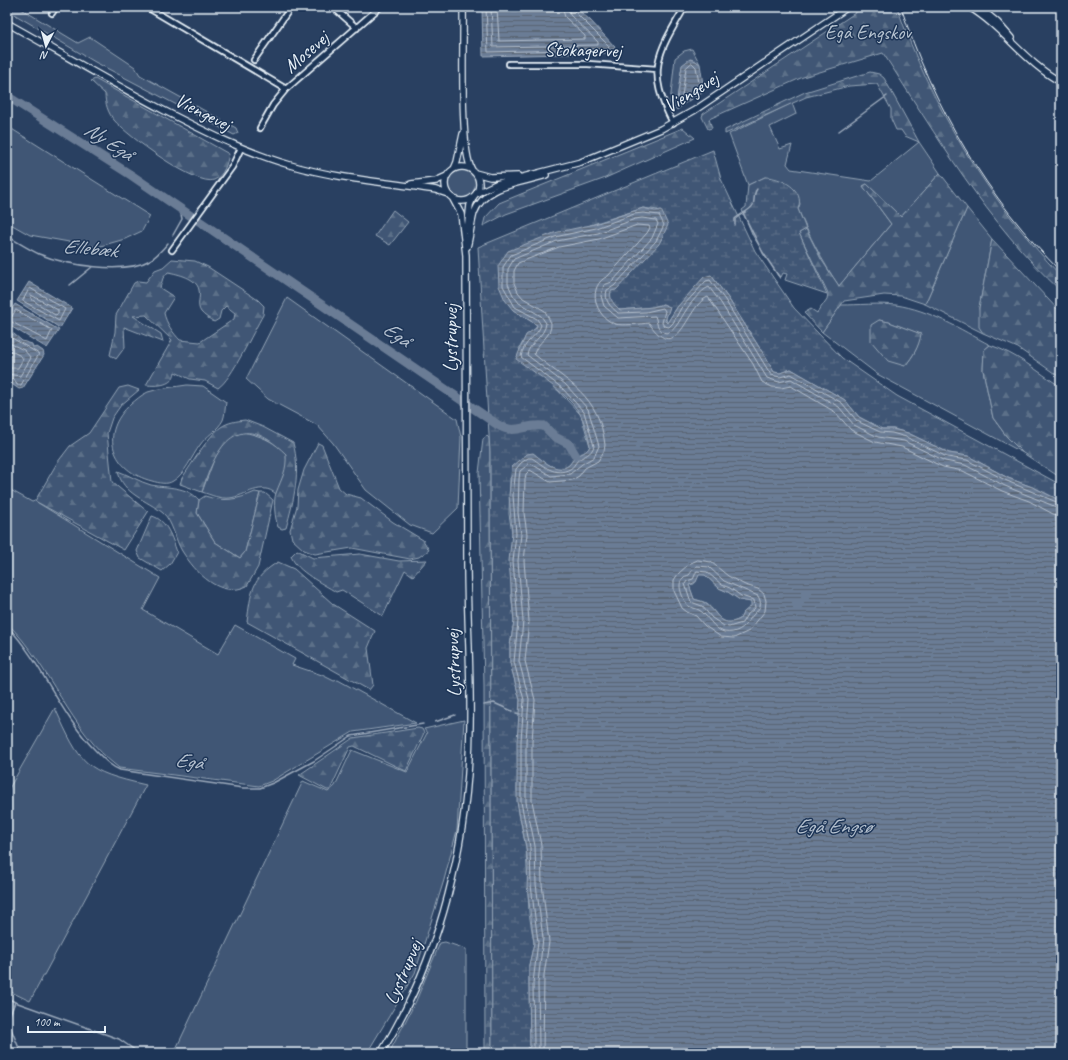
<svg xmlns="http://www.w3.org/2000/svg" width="1068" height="1060" viewBox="0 0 1068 1060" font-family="Caveat,sans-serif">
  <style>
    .green { fill: #415774; stroke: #94a4b6; fill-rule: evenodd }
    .forest { fill: url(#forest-firs); stroke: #94a4b6; fill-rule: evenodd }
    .wetland { fill: url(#wetland-marsh); stroke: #94a4b6 }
    .water { fill: url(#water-rules); stroke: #9dabbd; fill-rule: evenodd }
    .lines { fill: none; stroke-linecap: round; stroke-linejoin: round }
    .shore { stroke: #b6c2d0; stroke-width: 1 }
    .stream { stroke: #9dabbd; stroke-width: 1.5 }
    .river { stroke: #6b7c95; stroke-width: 9 }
    .minor-casing { stroke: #e8f1f8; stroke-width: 8 }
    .tertiary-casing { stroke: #e8f1f8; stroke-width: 8 }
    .minor { stroke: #1d3557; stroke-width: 4.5 }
    .tertiary { stroke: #1d3557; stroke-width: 5.5 }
    .tram { stroke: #e8f1f8; stroke-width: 1 }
    .labels { text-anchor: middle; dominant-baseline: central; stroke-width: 3; stroke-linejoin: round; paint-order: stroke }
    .park-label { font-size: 20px; fill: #b6c3d0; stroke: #1d3557 }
    .street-label { font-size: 20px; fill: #e8f1f8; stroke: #1d3557 }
    .water-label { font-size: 21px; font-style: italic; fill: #b6c2d0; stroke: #1d3557 }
  </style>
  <defs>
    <pattern id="forest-firs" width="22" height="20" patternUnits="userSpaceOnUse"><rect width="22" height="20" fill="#415774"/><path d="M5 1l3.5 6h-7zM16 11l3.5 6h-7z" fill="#5c7089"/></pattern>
    <pattern id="wetland-marsh" width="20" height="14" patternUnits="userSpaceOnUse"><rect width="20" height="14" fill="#415774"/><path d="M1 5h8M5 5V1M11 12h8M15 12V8" fill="none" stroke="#5c7089"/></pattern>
    <pattern id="water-rules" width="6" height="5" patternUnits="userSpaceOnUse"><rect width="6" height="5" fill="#6b7c95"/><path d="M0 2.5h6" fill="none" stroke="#5a6573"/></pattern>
  </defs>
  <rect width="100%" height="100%" fill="#294061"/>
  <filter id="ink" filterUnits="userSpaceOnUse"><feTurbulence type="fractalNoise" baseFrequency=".025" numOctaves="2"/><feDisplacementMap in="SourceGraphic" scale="8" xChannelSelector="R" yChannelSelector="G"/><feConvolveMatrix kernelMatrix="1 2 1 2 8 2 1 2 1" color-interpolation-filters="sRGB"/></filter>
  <g filter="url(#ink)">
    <!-- green -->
    <path class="green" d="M7,7H18L78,43L90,37L135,67L140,75L236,128L238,133L234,135L95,62L7,10Z
      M692,49L700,64L694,60L682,66L677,99L685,103L677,110L670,103L675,58L684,51Z
      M792,103L796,114L770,127L780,149L792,145L787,164L791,169L871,181L919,142L940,173L901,217L867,184L863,186L891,224L839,286C822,261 809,236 798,209L800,204L797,193L765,177L748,185L729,134Z
      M7,126L150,216L142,231L125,239L97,247L30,235L7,222Z
      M448 184a14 14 0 1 1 28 0a14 14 0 1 1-28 0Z
      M967,208L992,239L979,308L983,333L925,304Z
      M287,298L457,419L461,437L458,508L432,533L410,525L366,490L333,443L317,425L268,399L246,379Z
      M841,305C858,305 879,303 896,305C930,310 960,329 990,345L984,350L983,370L993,418L1007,437L1023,453L877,374L822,332ZM879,320L889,322L920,334C919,347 913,356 905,366Z
      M187,385L203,386L226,402C225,408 225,415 223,420C218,430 206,436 200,445C192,456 185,474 173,481C167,485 159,483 152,481C112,471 98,433 131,404C136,400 141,395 148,392C160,388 175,387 187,385Z
      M242,432C260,435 273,441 286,453L287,467L276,494C262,481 245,496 230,498C220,499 211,495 202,492L215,457L228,438Z
      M7,488L32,502L35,501L160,578L143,610L218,654L235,625L295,659L292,665L322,675L334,681L338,680L416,723L353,732L272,781L259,786L119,768C69,730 51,666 7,623Z
      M255,492L260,493L245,552L240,558L215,542L197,513L199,500L205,496C223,502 237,500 255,492Z
      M699,574L705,575L719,588L728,592L740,600L751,602L752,606L743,613L740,619C719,630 718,610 704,602C701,601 697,600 694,599L689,585L694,584Z
      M55,708C81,765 84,771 146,785L30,1001L7,990V792Z
      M464,720L457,830L444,880L415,973L367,1053H174L303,781L328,792L335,786L352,750L407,772L427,733L424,729Z
      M445,942L466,949V1053H389L416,1001L440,943Z"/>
    <!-- forest -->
    <path class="forest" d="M864,7H897C932,108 987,198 1061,276V291C987,223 937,136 883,53L803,77L709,119L712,128L708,129L702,117L703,114Z
      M870,72L879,74L884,78L919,142L905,136L901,130H896L891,119V109L877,84L849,86L806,97L725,134V130L805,92Z
      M95,79L229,154C227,163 224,176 214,180C197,187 126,135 114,120C108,113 105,103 105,94L91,81Z
      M683,128L695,138L603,179L506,214L483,226L485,218L499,203Z
      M940,173L967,208L925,304L901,296L884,295L844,301L822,332L804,313L811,309L817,313L827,299L828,293L799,233L806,229L821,259L839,286L891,224L863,186L867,184L901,217Z
      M393,210L408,222L390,245L375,236Z
      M992,239L1061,313V378L1018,348L983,333L979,327V308Z
      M172,259L195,261L208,267L258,300L264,306L263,315C253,332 232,379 218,388L205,381L190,379L175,372C173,386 158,386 146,385L172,340L146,315L133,316L161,334L163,342L124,327L125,347L116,359L110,355L115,332L116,315L134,283L138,281L146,282L155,270L163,267ZM168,272C178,274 197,278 199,290C201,298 196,305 201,312C204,316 210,319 214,322L219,319L221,311L226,306L235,313L234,319L200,342L180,340C173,333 166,323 164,313L174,297L160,288L163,278Z
      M879,320L889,322L921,334C919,347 913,356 905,366L888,361L871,341V325Z
      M990,345C1017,354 1037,371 1061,387V478L1023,453L1007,437L993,418L983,370L984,350Z
      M128,386L139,390L121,405L112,418L107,433L112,482L148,512L124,550L35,501L57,463L70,446L89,433L119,388Z
      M245,420L263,427L293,443C301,471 294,500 286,528L282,529L278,527C275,518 273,502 276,493C282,477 287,471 286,454C239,408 216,444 202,492L180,484L182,478C192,464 208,436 221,427C228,422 237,421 245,420Z
      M487,436L489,438L490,452L492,1053H485L484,685L479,473L483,439Z
      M318,443L322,445L339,488L346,494L361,498L393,522L423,540L429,550L419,557L410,559L352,548L315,554L304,550L292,539L290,530L297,506L298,490L304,470Z
      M118,471C129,475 140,482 151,485C167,488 187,486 199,500L197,513L215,542L240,558L245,552L260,493H265L273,500L258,567L247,586C220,599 196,573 182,551C175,540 173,522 163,513C147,500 122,494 118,471Z
      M152,516C167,520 172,538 177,552L170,564L162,571L140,558L137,551Z
      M297,550L313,558L360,554L399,561L427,560L413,576L405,570L383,616L342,590L336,592C322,583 297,572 291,556Z
      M278,562L294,569L333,604L375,631L368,648L373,685L369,690L247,622C251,593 251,578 278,562Z
      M418,728L422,729L424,733L406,771L354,746L350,747L330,790H327L299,775L353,738Z"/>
    <!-- wetland -->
    <path class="wetland" d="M713,150L721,179L755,251L794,308L842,358L897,396L1061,485V501L1035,488L1008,478L968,456L949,453L908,433L893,429H882L859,417L845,400L791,369L780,373L774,372L766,358L728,298L711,275L678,306L667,323L663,304L653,307L620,310L611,301L610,296L611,291L632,272L662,239L658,210L643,208L590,225L513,310L537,325L536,328L526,336L519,349L581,415L590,446C587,453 581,453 576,457C573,459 572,462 569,465C558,475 542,460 533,453L510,478L509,514L512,533L511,593L514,621L510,646V663L520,700L517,790L519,814L526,847L529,913L534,943L529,965V983L530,1047L527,1048L528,1053H492L490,452L478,247Z
      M765,177C780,177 806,189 798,209L806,229L799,233L827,294L785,280L787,274L783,273L781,277L778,276L753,236L742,210L746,207L748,185Z"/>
    <!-- water -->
    <path class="water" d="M482,7H575L590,20L615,47L610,53L483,56Z
      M690,59L694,60L700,64L704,91L685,103L677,100L682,65Z
      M643,208L655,211L661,210L668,225L659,244L616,290L611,291C609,300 614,304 620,310L653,307L663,304L670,307L665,321L667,323L678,306L704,277L711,275L728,298L766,358L774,372L780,373L791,369L845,400L859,417L882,429H893L908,433L949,453L968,456L1008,478L1035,488L1061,501V1053H528L527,1048L530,1047L529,983V965L534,943L527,886L528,866L526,847L517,802V741L520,700L510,663V646L514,621L509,561L512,533L509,495L512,467L527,454L533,453C542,460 558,475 569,465C572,462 573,459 576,457C581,453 587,453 590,446C588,436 586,425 581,416C573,397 532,371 516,359L526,335L536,328L537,325L513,310L505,300L499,286L498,266L508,251L554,233L595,224ZM699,575H705L719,588L728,592L740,600L751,602V606L743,613L740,619C719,630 718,610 703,602C701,601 697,600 694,599L689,585L696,582Z
      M29,282L72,308L60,328L17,301Z
      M15,304L59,330L47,348L7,324V317Z
      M7,329L11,334H14L22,341L32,344L33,348L37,347L43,351L44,355L23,388L19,389L13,385L12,382H7Z"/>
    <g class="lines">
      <!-- shore -->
      <path class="shore" d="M486,7L488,52L608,49L609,46L574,11L573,7
        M491,7L493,47L598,45V42L570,15L568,7
        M497,7L499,41L585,39V36L565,17L562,7
        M692,63L696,67L700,88L684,98L682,96L686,68Z
        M30,288L65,309L59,321L23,301Z
        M31,295L58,310V314L55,315L31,299Z
        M16,310L52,330L47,341L10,321Z
        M7,335L39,354L21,385H17L14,379H7
        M7,342L24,350L31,358L20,376L7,374
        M7,349L21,356L23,359L18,368H7
        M698,560L711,562L728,576L745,585L758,589L764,594L766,601L765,611L749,631L734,638L721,637L705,626L696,616L687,612L682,608L674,591V580L678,574L689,564Z
        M697,566L709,567L724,581L758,596C765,608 755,611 750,619C744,628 736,634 724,632C713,629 708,615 699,610C695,608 691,608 687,605C683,598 676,585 683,578C684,576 687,576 689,575C692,572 692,568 697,566Z
        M697,571L707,572L722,585L730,588L741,596L754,600L755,608L746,616L742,623L729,627L724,626L712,618L702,606L691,602L685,584L687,581L693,579Z
        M532,1053L534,1047L533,983L538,942L531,885L530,847L521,802V741L524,700L514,662L518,621L513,561L516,534L513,495L516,469L521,463L528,458H532C544,466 555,477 570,469C573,468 575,463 578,460C585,455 591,455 594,446L584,412L562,388L521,357C523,341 538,336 541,325L537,319L515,307L503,286V267L511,255L555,237L596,228L634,214L643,213L659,215L664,225L656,241L614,286L607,290C604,301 610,306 618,313L646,312L663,308L665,311L662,323L664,326L669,327L673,323L681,308L706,281L710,280L725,300L771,375L780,377L791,374L842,403L857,421L880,432L892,433L906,437L947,457L967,460L1007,481L1061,504
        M537,1053L539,1047L538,983L543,938L536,884L535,846L526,802V741L529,699L519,661L523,621L518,561L521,534L518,513L519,479L520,471L530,463L551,476L570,474L582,464L594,457L599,446L588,409L565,384L527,355C529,342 545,337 546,323L541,316L519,303L513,295L508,284V269L514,259L557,241L598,233L635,219L642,218L656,220L658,224L652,238L612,282L604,285L601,296L604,306L618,318L655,316C657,320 656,324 659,328C670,343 680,319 685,312C689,305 701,290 709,287L721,303L767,378L779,382L791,379L839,407L854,425L878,437L904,441L945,461L965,465L1005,486L1061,509
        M543,1053L544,975L549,942L542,884L541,845L532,801V741L535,700L525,661L529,621L524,561L527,534L524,513L525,479L526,474L530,470L550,482L572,480L579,476L585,468L598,461L604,451L605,445C599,394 569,384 534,354C537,341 552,338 551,323L545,311L523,298L518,292L514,283V271L518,263L559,247L599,239L637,225L649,226L650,228L647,233L608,276C586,286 595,317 615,324C622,326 641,324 649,323C679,367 686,305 708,297L753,364L762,382L772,387L781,388L791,386L835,412L851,430L875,442L902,447L943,467L963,471L1002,491L1029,501L1053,514L1061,516"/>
      <!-- stream -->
      <path class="stream" d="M839,131L887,96
        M743,213L763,253L780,278
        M735,225V219C740,214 750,211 753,205C755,200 753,194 757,189
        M173,235L182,219L180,209
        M7,236C18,242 28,249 39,254C65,265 125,275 150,260C157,256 163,249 168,243
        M70,285L92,267
        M7,626C43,663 59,714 96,751C104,759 110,766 120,770L243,788H260L273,783L314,761L351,736L423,724
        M484,705L494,703L512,711
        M516,713L520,714
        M435,722L455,715
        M7,998L15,1002L10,1015L7,1017
        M15,1002L119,1039L139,1053
        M7,1019L21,1053"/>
      <!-- river -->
      <path class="river" d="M7,96L131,175L191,216
        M199,221L498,425C517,436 525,423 544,426L555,437L569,444L576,456"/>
      <defs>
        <path id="minor" d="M147,7L286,89
          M333,7L357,28
          M52,13L56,7
          M254,60L291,7
          M509,64H588L657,69
          M673,123C646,71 657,54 685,7
          M260,128L273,105L286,89L380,7
          M172,250L232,167L241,148"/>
        <path id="tertiary" d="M463,7C464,38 459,149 472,170
          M969,7C1003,27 1025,63 1061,82
          M979,7L997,22L1011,38
          M7,23C59,52 110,82 163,110C204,131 245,152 290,165C338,179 387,182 436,190L448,194
          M445 184a17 17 0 1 1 34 0a17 17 0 1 1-34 0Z
          M454,169L457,162L463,134
          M475,173L490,177L518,176
          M411,184L436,181L447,176
          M477,193L496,184L581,162L661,129L695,110L848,7
          M467,231L470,205L473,198
          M467,247C470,236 471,224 474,213C485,184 521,184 546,175
          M381,1053C442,955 469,840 470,725C471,671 467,616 467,562C466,459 467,357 466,255L461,214L453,199"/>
      </defs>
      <!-- minor casing -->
      <use href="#minor" class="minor-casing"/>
      <!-- tertiary casing -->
      <use href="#tertiary" class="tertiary-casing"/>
      <!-- minor -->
      <use href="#minor" class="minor"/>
      <!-- tertiary -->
      <use href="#tertiary" class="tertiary"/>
      <!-- tram -->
      <path class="tram" d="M901,7C932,105 988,199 1061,272"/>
    </g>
  </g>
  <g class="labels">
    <!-- park labels -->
    <g class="park-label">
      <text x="868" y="32">Egå Engskov</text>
    </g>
    <!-- street labels -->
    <g class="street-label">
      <text transform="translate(583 50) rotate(1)">Stokagervej</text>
      <text transform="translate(306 52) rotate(-41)">Mosevej</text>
      <text transform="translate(691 92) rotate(-32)">Viengevej</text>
      <text transform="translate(203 112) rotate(27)">Viengevej</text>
      <text transform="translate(450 338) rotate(-90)">Lystrupvej</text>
      <text transform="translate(453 663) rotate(-92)">Lystrupvej</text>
      <text transform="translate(403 972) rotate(-67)">Lystrupvej</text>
    </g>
    <!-- water labels -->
    <g class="water-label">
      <text transform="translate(109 141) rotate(33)">Ny Egå</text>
      <text transform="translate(90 248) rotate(5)">Ellebæk</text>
      <text transform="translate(397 334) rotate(34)">Egå</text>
      <text transform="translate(189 761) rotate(7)">Egå</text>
      <text x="833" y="826">Egå Engsø</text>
    </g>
  </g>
  <!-- margin -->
  <rect width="1068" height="1060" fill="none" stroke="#1d3557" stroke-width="24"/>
  <rect x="12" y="12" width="1044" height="1036" fill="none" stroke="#e8f1f8" stroke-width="1.5" filter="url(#ink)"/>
  <!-- north arrow -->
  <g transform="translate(46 46) rotate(186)" stroke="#1d3557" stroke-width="3" paint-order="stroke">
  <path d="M0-3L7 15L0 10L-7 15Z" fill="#e8f1f8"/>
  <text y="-6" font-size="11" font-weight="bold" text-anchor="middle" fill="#e8f1f8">N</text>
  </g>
  <!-- scale -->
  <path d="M28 1026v6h77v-6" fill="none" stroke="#e8f1f8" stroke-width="2"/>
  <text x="34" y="1026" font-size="12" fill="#e8f1f8" stroke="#1d3557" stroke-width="3" paint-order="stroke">100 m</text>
</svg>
